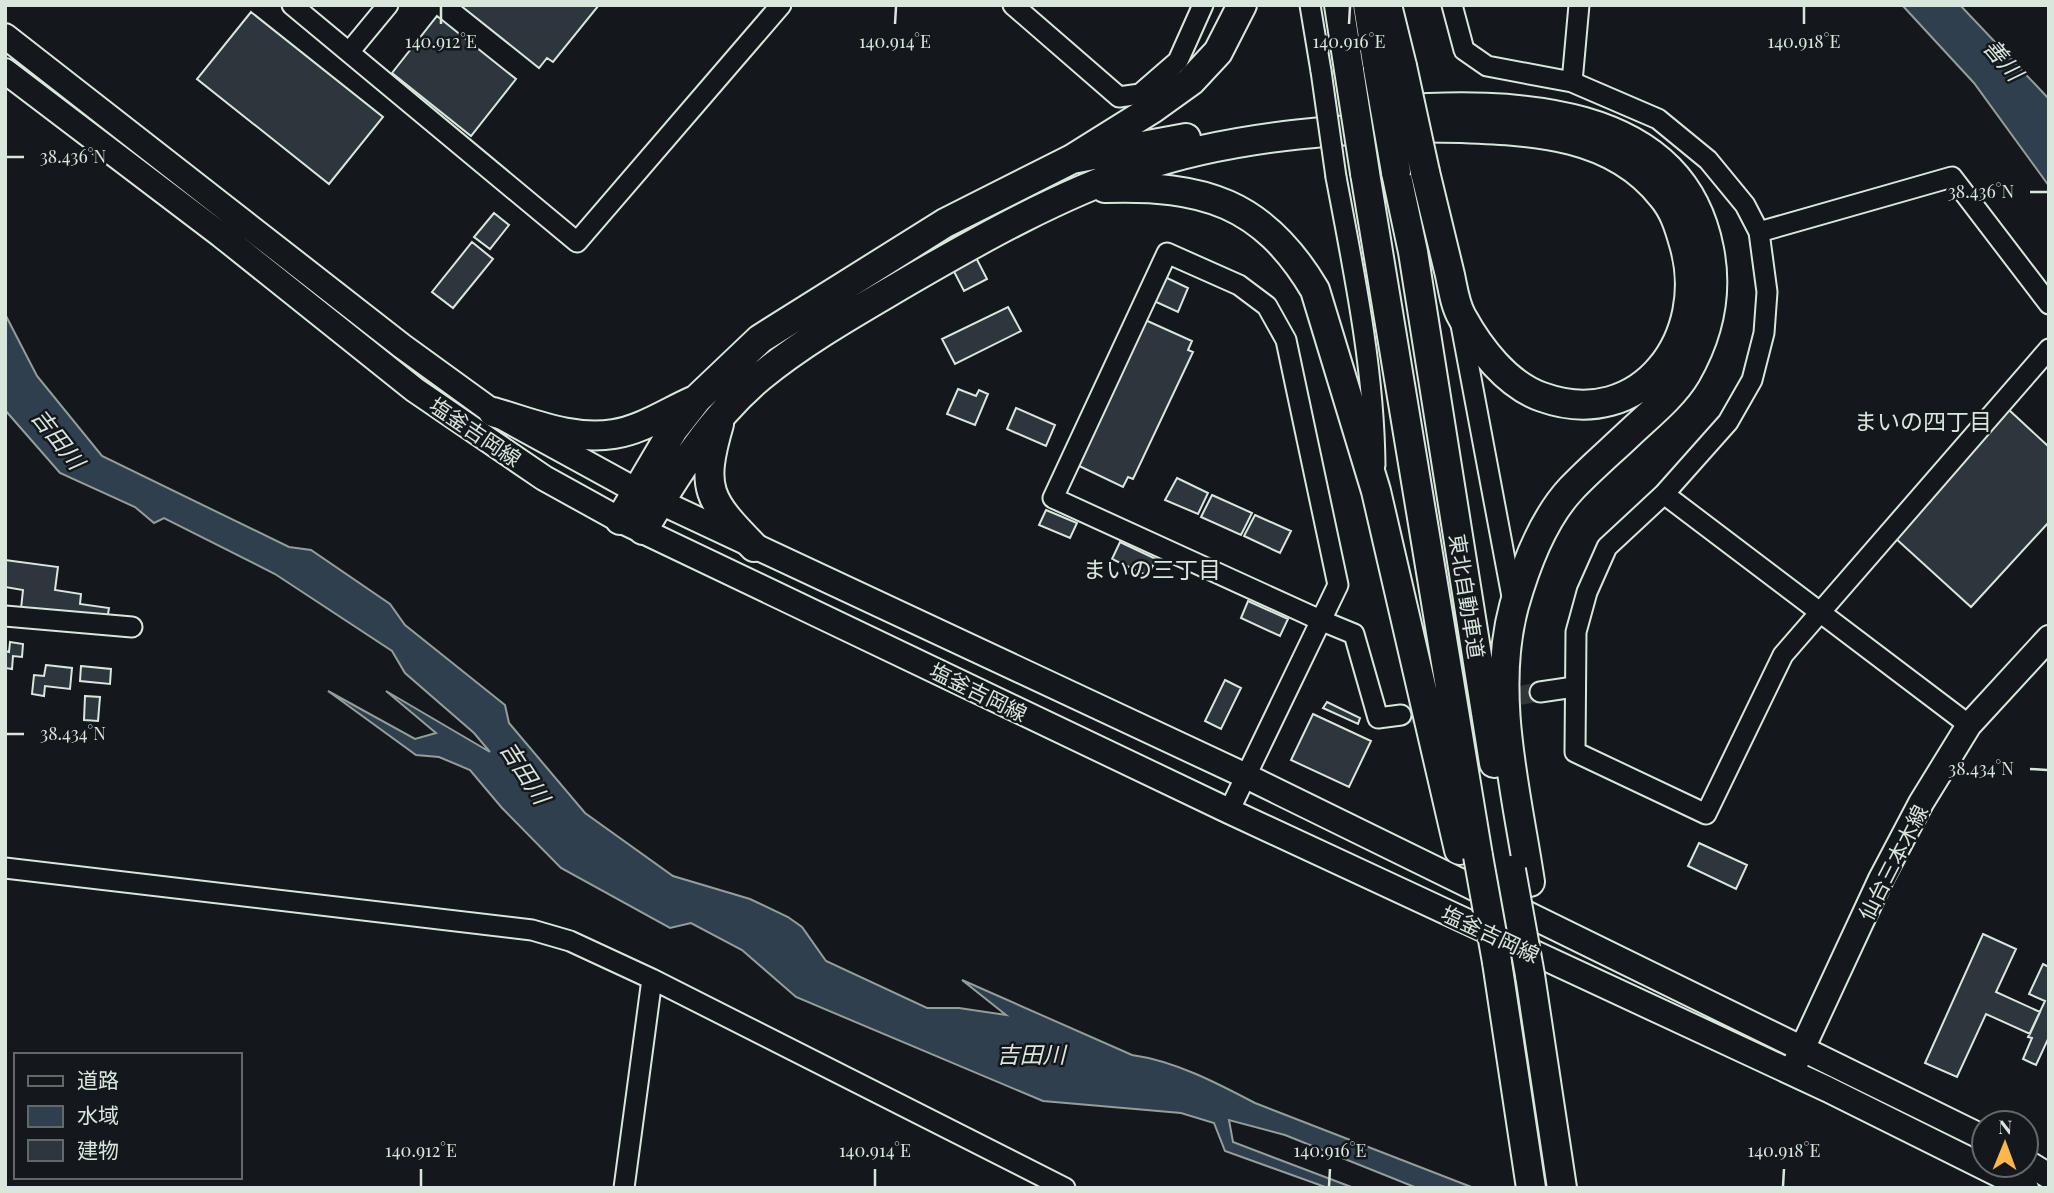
<svg xmlns="http://www.w3.org/2000/svg" width="2054" height="1193" viewBox="0 0 2054 1193" font-family="'Playfair Display','Noto Sans JP',serif">
  <style>
    .water { fill: #2f3f4d; stroke: #939e99; stroke-width: 2 }
    .building { fill: #2c363c; stroke: #d8e6dc; stroke-width: 2 }
    .lines { fill: none; stroke-linecap: round; stroke-linejoin: round }
    .minor-tunnel { stroke: #313739; stroke-width: 19; stroke-dasharray: 19 10; stroke-linecap: butt }
    .minor-casing { stroke: #d8e6dc; stroke-width: 23 }
    .major-casing { stroke: #d8e6dc; stroke-width: 28 }
    .highway-casing { stroke: #d8e6dc; stroke-width: 32 }
    .minor { stroke: #14181c; stroke-width: 19 }
    .major { stroke: #14181c; stroke-width: 24 }
    .highway { stroke: #14181c; stroke-width: 28 }
    .minor-bridge-casing { stroke: #d8e6dc; stroke-width: 23; stroke-linecap: butt }
    .highway-bridge-casing { stroke: #d8e6dc; stroke-width: 32; stroke-linecap: butt }
    .minor-bridge { stroke: #14181c; stroke-width: 19 }
    .highway-bridge { stroke: #14181c; stroke-width: 28 }
    .ticks { fill: none; stroke: #d8e6dc; stroke-width: 2.5 }
    .labels { text-anchor: middle; dominant-baseline: central; stroke-width: 5; stroke-linejoin: round; paint-order: stroke }
    .street-label { font-size: 21px; fill: #d8e6dc; stroke: #14181c }
    .water-label { font-size: 23px; font-style: italic; fill: #d8e6dc; stroke: #14181c }
    .neighbourhood-label { font-size: 23px; fill: #d8e6dc; stroke: #14181c }
    .ticks-label { font-size: 18px; text-anchor: middle; fill: #d8e6dc; stroke: #14181c; stroke-width: 5; stroke-linejoin: round; paint-order: stroke }
  </style>
  <rect width="100%" height="100%" fill="#14181c"/>
  <!-- water -->
  <path class="water" d="M1902,5H1960L2049,99V186L1974,83Z
    M5,314L37,376L102,456L289,547L311,550L390,604L405,625L505,705L509,723L585,813L673,876L750,899L788,917L802,927L826,961L927,1008H959L1006,1015L962,980L1132,1055C1175,1061 1217,1083 1255,1103L1474,1188H1417L1285,1135L1229,1120L1233,1142L1354,1188H1328L1225,1151L1214,1123L1181,1113L1043,1101L796,997L742,950L691,923L670,928L561,868L502,808L470,770L439,757L416,755L328,691L415,739L436,733L386,691L490,752L474,733L405,673L392,651L275,574L164,518L154,523L135,507L60,473L5,410Z"/>
  <!-- building -->
  <path class="building" d="M460,5H599L553,62L547,58L539,68Z
    M251,12L383,117L329,184L197,79Z
    M437,16L516,79L471,136L392,73Z
    M950,207L987,279L964,291L927,219Z
    M494,213L509,225L490,249L474,237Z
    M472,242L493,259L453,308L432,292Z
    M1165,277L1188,288L1178,312L1154,301Z
    M1008,307L1021,331L955,364L942,339Z
    M1143,319L1192,341L1188,350L1193,352L1133,479L1128,477L1123,487L1075,464Z
    M958,389L976,396L979,390L988,394L975,425L947,414Z
    M1016,408L1055,425L1046,446L1007,429Z
    M2008,409L2049,447V522L1971,607L1894,537Z
    M1177,478L1208,493L1198,514L1165,500Z
    M1212,495L1252,513L1241,535L1201,517Z
    M1046,510L1077,523L1070,538L1039,525Z
    M1255,515L1291,531L1280,553L1244,536Z
    M1120,542L1156,559L1148,576L1112,559Z
    M5,560L58,567L55,590L81,594L80,604L109,608L107,620L21,609L23,590L5,587Z
    M1248,601L1288,619L1280,636L1241,618Z
    M10,642L23,644L22,657L13,656L12,669L5,668V651L9,652Z
    M46,665L72,668L70,689L45,686L44,696L32,694L34,675L44,676Z
    M81,666L111,669L110,684L80,681Z
    M1225,680L1241,688L1221,729L1205,721Z
    M85,696L100,697L98,721L84,720Z
    M1327,702L1360,718L1358,724L1323,708Z
    M1313,714L1371,741L1349,787L1291,760Z
    M1699,843L1747,865L1736,889L1688,866Z
    M1983,934L2016,949L1996,992L2040,1012L2030,1034L1986,1014L1957,1077L1925,1063Z
    M2043,964L2049,967V1037L2036,1065L2023,1059L2032,1038L2028,1037L2045,1001L2029,994Z"/>
  <g class="lines">
    <!-- minor-tunnel -->
    <path class="minor-tunnel" d="M1401,715L1540,692"/>
    <defs>
      <path id="minor" d="M292,5L577,242L781,5
        M1013,5L1119,97L1140,94L1178,61L1203,5
        M1310,5L1321,71
        M1452,5L1464,50L1487,66L1572,82L1658,119L1708,160L1745,205L1759,232L1767,292L1764,333L1752,380L1728,422L1664,494L1607,547L1587,592L1576,632L1575,752L1706,814L1783,655L2049,349
        M350,51L388,5
        M1572,82L1579,5
        M1336,177C1354,272 1374,368 1375,465
        M1759,232L1952,177L2049,304
        M1461,325L1513,602
        M1664,494L1969,725
        M5,616L132,627
        M1540,692L1574,687
        M1229,811L1338,585L1286,340L1267,306L1239,285L1167,253L1053,498L1320,620L1354,634L1378,718L1401,715
        M5,868L532,930L570,941L652,979L1065,1188
        M624,1188L652,979"/>
      <path id="major" d="M5,36L402,346L493,412L637,491L1246,776L1984,1138
        M5,71L221,235L415,390L544,478L620,520L1229,811L1827,1089L2026,1188
        M1796,1062L1881,879L1921,803L1969,725L2049,638
        M2026,1162L2049,1176"/>
      <path id="highway" d="M1339,5L1349,70
        M1368,5L1378,69
        M1387,5L1402,66
        M1392,110C1508,102 1681,103 1709,249C1718,294 1709,334 1686,374C1673,396 1648,416 1630,433C1610,452 1589,470 1571,489C1543,519 1525,567 1514,606C1490,695 1517,794 1530,882
        M1072,159L1186,138
        M1396,172L1413,252L1494,763
        M1365,173L1478,856
        M1105,188C1203,185 1263,202 1315,290L1376,491L1459,850
        M493,412C532,423 572,441 614,434C641,430 668,412 693,401
        M719,424C700,489 708,500 754,547
        M620,520L673,430L698,398L760,339L945,223L1072,159L1152,109L1191,81L1218,52L1242,5
        M643,530C676,475 710,419 760,377C805,340 859,310 908,281C982,238 1057,196 1138,168C1233,135 1361,125 1461,128C1535,131 1613,134 1662,196C1674,210 1679,226 1684,244C1711,335 1642,433 1542,397C1507,385 1479,348 1462,317C1455,305 1453,289 1450,275C1442,241 1433,206 1425,172
        M1497,962L1531,1188
        M1530,975L1562,1188"/>
    </defs>
    <!-- minor casing -->
    <use href="#minor" class="minor-casing"/>
    <!-- major casing -->
    <use href="#major" class="major-casing"/>
    <!-- highway casing -->
    <use href="#highway" class="highway-casing"/>
    <!-- minor -->
    <use href="#minor" class="minor"/>
    <!-- major -->
    <use href="#major" class="major"/>
    <!-- highway -->
    <use href="#highway" class="highway"/>
    <defs>
      <path id="minor-bridge" d="M1321,71L1336,177"/>
      <path id="highway-bridge" d="M1402,66L1425,172
        M1378,69L1396,172
        M1349,70L1365,173
        M1478,856L1497,962
        M1511,870L1530,975"/>
    </defs>
    <!-- minor-bridge casing -->
    <use href="#minor-bridge" class="minor-bridge-casing"/>
    <!-- highway-bridge casing -->
    <use href="#highway-bridge" class="highway-bridge-casing"/>
    <!-- minor-bridge -->
    <use href="#minor-bridge" class="minor-bridge"/>
    <!-- highway-bridge -->
    <use href="#highway-bridge" class="highway-bridge"/>
  </g>
  <!-- ticks -->
  <path class="ticks" d="M441,24V7M895,24L896,7M1349,24L1350,7M1804,24V7M7,157H24M2030,192H2047M7,734H24M2030,769L2047,770M421,1186V1169M875,1186V1169M1329,1186L1330,1169M1783,1186L1784,1169"/>
  <g class="labels">
    <!-- street labels -->
    <g class="street-label">
      <text transform="translate(476 431) rotate(34)">塩釜吉岡線</text>
      <text transform="translate(1468 596) rotate(81)">東北自動車道</text>
      <text transform="translate(979 691) rotate(26)">塩釜吉岡線</text>
      <text transform="translate(1892 862) rotate(-63)">仙台三本木線</text>
      <text transform="translate(1491 933) rotate(25)">塩釜吉岡線</text>
    </g>
    <!-- water labels -->
    <g class="water-label">
      <text transform="translate(2004 59) rotate(50)">善川</text>
      <text transform="translate(59 438) rotate(52)">吉田川</text>
      <text transform="translate(526 772) rotate(57)">吉田川</text>
      <text x="1031" y="1053">吉田川</text>
    </g>
    <!-- neighbourhood labels -->
    <g class="neighbourhood-label">
      <text x="1923" y="420">まいの四丁目</text>
      <text x="1152" y="568">まいの三丁目</text>
    </g>
  </g>
  <g class="ticks-label">
    <text x="441" y="48">140.912°E</text>
    <text x="895" y="48">140.914°E</text>
    <text x="1349" y="48">140.916°E</text>
    <text x="1804" y="48">140.918°E</text>
    <text x="73" y="163">38.436°N</text>
    <text x="1981" y="198">38.436°N</text>
    <text x="73" y="740">38.434°N</text>
    <text x="1981" y="775">38.434°N</text>
    <text x="421" y="1157">140.912°E</text>
    <text x="875" y="1157">140.914°E</text>
    <text x="1330" y="1157">140.916°E</text>
    <text x="1784" y="1157">140.918°E</text>
  </g>
  <!-- border -->
  <rect width="2054" height="1193" fill="none" stroke="#d8e6dc" stroke-width="14"/>
  <!-- legend -->
  <rect x="14" y="1053" width="228" height="126" fill="#14181c" stroke="#626a69" stroke-width="2"/>
  <rect x="28" y="1076" width="35" height="10" fill="#14181c" stroke="#626a69" stroke-width="2"/>
  <text x="77" y="1088" font-size="21" fill="#d8e6dc">道路</text>
  <rect x="28" y="1106" width="35" height="21" fill="#2f3f4d" stroke="#626a69" stroke-width="2"/>
  <text x="77" y="1123" font-size="21" fill="#d8e6dc">水域</text>
  <rect x="28" y="1140" width="35" height="21" fill="#2c363c" stroke="#626a69" stroke-width="2"/>
  <text x="77" y="1158" font-size="21" fill="#d8e6dc">建物</text>
  <!-- north arrow -->
  <g transform="translate(2005 1144) rotate(1)"><circle r="33" fill="#14181c" stroke="#626a69" stroke-width="2"/>
  <path d="M0-5L12 26L0 18L-12 26Z" fill="#ffb74d"/>
  <text y="-10" font-size="19" font-weight="bold" text-anchor="middle" fill="#d8e6dc">N</text>
  </g>
</svg>
